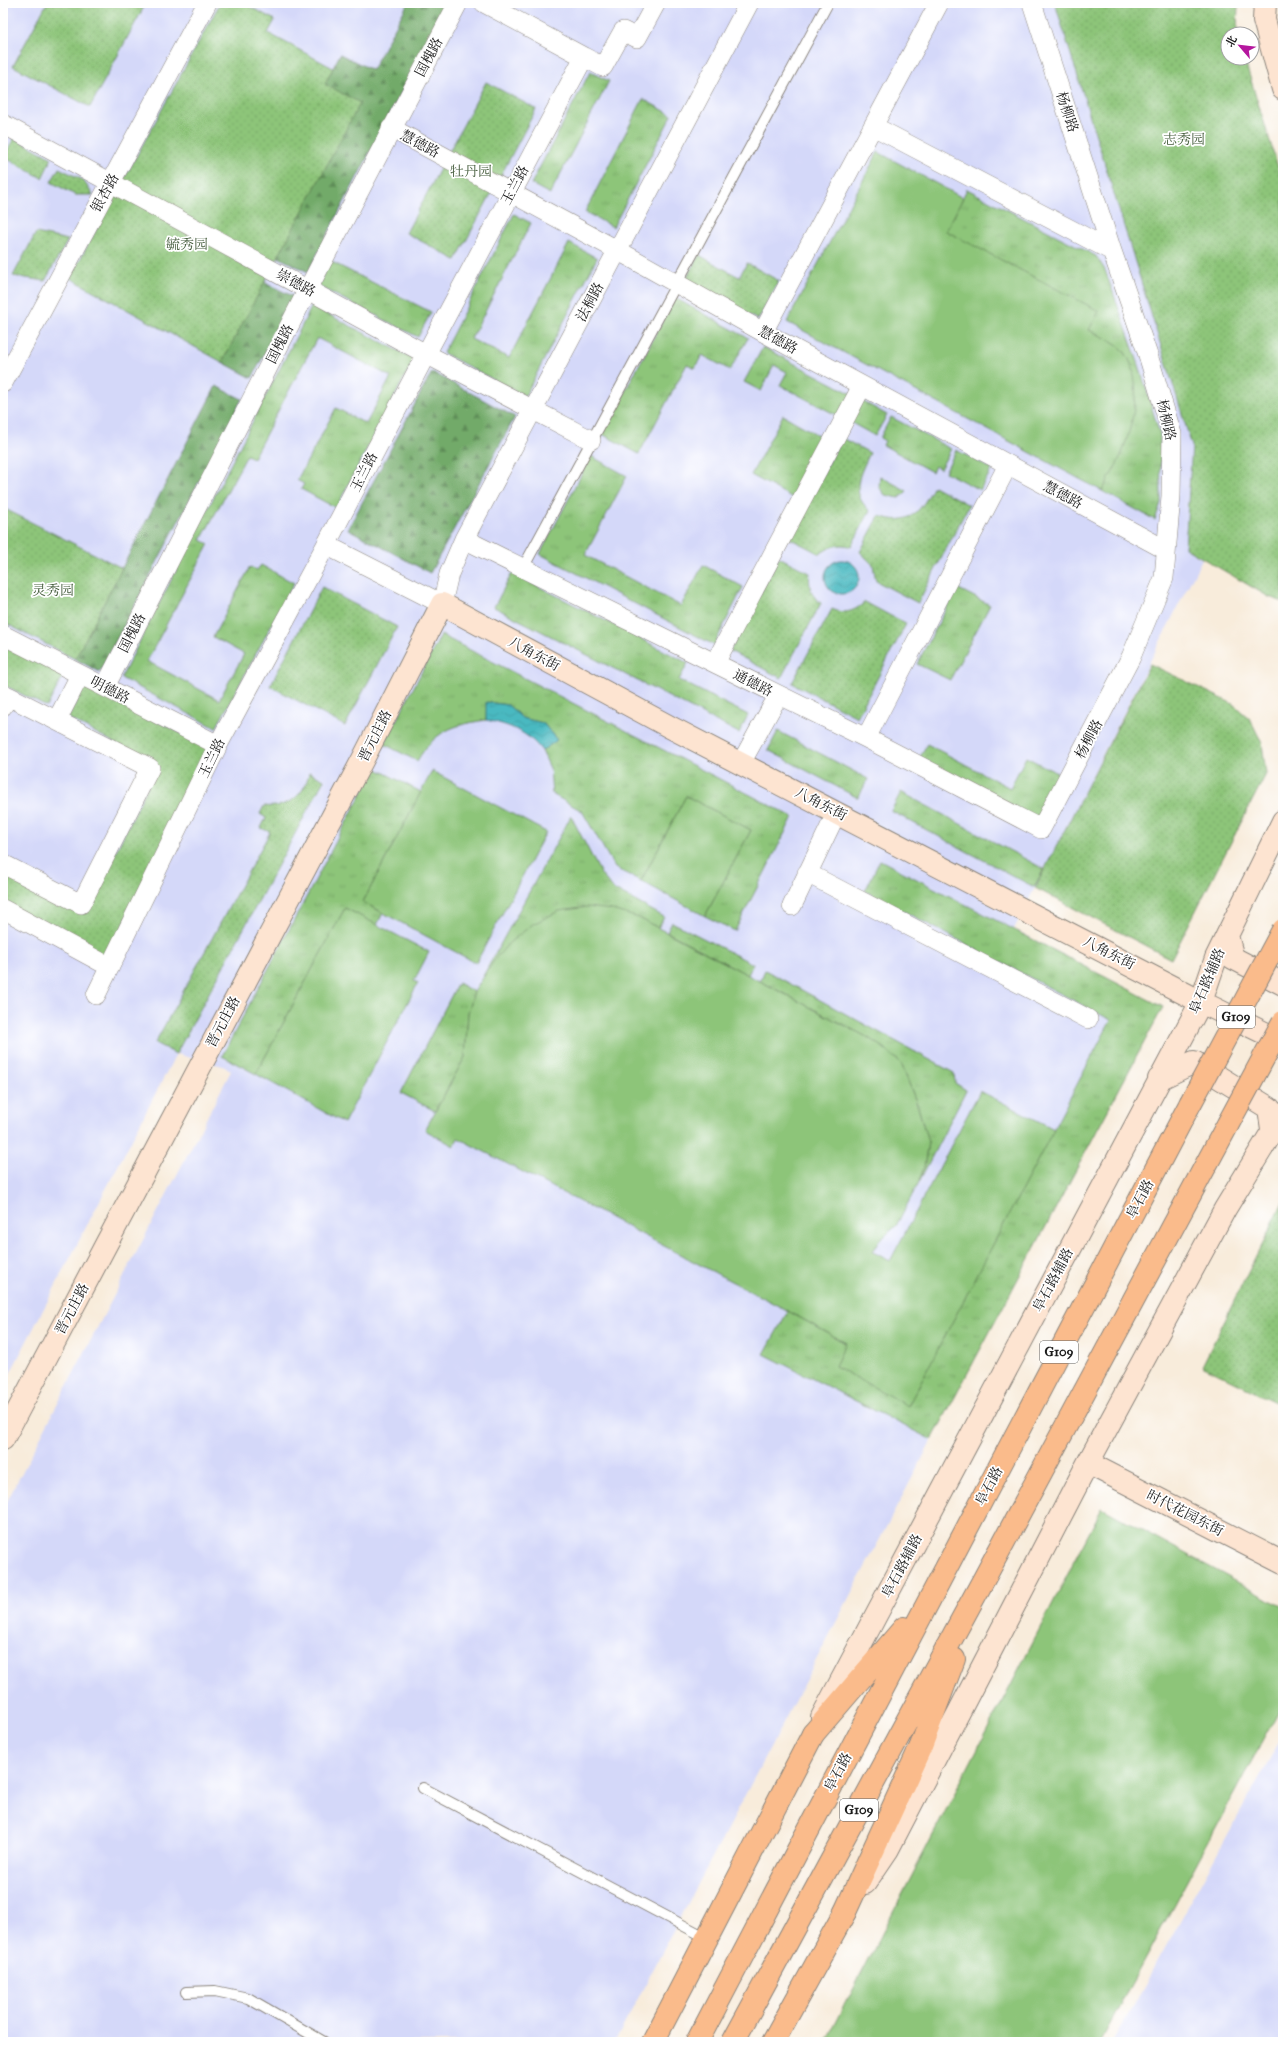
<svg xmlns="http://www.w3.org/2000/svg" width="1286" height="2045" viewBox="0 0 1286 2045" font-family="'IM FELL Great Primer','Noto Serif SC',serif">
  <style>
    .built { fill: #d4d8f9 }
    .grass { fill: url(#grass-tufts); stroke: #54704a }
    .forest { fill: url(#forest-firs); stroke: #476342 }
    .park { fill: url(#park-dots); stroke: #54704a }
    .pitch { fill: #8dc579; stroke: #54704a }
    .water { fill: url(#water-waves); stroke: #336a6e }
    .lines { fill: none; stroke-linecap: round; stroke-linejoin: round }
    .lane-casing { stroke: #8a847c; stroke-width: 12 }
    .street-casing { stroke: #8a847c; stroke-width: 20 }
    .secondary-casing { stroke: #8a847c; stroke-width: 24 }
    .primary-casing { stroke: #8a847c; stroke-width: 24 }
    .highway-casing { stroke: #8a847c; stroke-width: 24 }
    .lane { stroke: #fff; stroke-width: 10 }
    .street { stroke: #fff; stroke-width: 19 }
    .secondary { stroke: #fde4d1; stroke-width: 22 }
    .primary { stroke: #fabb8b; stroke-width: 22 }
    .highway { stroke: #fabb8b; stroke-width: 22 }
    .highway-bridge-casing { stroke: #8a847c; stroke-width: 24; stroke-linecap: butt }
    .highway-bridge { stroke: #fabb8b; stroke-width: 22 }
    .labels { text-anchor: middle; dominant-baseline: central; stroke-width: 3.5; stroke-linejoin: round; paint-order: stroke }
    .shield { fill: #fff; stroke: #606060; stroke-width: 1 }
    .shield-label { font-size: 13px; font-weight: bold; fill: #1c1c1c }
    .street-label { font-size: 14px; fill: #1c1c1c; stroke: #fff }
    .park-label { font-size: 14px; fill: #496041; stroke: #fff }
  </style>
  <defs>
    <pattern id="grass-tufts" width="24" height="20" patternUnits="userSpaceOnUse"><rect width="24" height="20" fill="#8dc579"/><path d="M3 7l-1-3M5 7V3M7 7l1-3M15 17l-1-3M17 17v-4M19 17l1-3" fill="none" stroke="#79a968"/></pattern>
    <pattern id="forest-firs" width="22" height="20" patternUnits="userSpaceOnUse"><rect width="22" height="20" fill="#72aa69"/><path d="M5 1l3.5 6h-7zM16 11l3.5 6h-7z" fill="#5d8a56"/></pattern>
    <pattern id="park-dots" width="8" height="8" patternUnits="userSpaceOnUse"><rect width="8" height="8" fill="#8dc579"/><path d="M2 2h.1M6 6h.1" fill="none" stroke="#79a968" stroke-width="1.8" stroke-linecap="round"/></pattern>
    <pattern id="water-waves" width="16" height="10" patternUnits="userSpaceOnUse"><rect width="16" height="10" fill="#4ab9c1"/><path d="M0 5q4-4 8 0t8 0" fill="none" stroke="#409ea5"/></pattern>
  </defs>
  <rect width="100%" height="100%" fill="#fff"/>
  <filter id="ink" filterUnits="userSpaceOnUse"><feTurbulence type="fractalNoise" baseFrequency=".025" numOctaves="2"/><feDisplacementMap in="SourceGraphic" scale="8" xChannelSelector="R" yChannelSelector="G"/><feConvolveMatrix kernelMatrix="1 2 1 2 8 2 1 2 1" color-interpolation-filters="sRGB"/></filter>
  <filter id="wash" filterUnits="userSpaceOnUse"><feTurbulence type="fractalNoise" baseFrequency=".012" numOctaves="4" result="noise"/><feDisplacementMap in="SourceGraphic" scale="16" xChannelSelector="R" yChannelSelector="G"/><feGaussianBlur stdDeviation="0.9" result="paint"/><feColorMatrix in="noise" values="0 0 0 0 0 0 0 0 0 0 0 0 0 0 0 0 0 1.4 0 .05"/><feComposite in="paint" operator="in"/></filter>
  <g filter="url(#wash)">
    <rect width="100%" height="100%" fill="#f8ecdb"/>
    <!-- built -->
    <path class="built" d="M3,3H1055L1192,446L1185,548L1202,559L1014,929L1163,1007L932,1440L615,2042H3V1509L231,1071L223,1066L176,1054L3,1387Z
      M1283,1735V2042H1113Z"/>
    <!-- grass -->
    <path class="grass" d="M590,72L609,81L550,194L531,184Z
      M643,99L672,115L613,227L585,212Z
      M967,189L1096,256L1105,270L1139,365L1160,435L1161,503L1155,520L1102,491C1122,452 1149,400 1127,356C1120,342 1101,338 1088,330C1039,299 993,263 945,231Z
      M514,214L531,223L471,339L509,358L569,243L597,258L525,396L443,353Z
      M330,261L431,312L418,337L318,286Z
      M675,298L748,338L730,370L702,355L695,368L687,364L639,454L602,434Z
      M312,306L414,359L336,508L301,489L304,484L297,480L336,408L366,424L391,377L317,338L253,458L247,455L201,540L209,544L147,661L219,700L244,654L213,637L250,567L257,570L261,565L294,583L216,728L121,678Z
      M763,347L852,394L840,417L780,385L787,372L774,365L761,391L744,382Z
      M862,401L887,415L875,436L850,422Z
      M783,415L825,439L793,498L751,475Z
      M891,417L951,449L940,469L935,466L932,472L883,445L885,441L880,438Z
      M956,450L992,469L980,490L945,472Z
      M591,456L627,476L585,555L681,606L703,565L743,587L714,645L540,554Z
      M880,476L907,491L899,498L885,495L879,487Z
      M512,573L688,663L679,680L748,715L739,733L494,607Z
      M957,588L990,605L950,680L917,664Z
      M441,635L793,817L735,931L705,916L751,830L686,796L641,881L615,868L582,811L552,794L550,768L542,751L557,740L543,723L522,718L508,705L487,702L486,720C452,725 435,731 417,761L384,744Z
      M778,731L868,779L858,798L768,750Z
      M927,744L1010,788L1026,757L1061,775L1037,820L919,759Z
      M375,768L421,792L363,902L383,913L377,925L345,908L256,1074L222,1056Z
      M901,792L1044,869L1034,887L891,811Z
      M571,816L601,874L613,889L664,917L658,928L639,918L483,976Z
      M880,860L1163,1007L932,1440L764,1354L788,1311L847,1344L836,1366L908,1405L1111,1020L865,891Z
      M672,922L753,964L748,975L667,932Z
      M765,970L954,1073L955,1083L966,1090L918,1184L924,1167L928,1142L918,1107L901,1063L880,1045L863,1035L760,981Z
      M458,983L474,992L468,1013L465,1057L435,1111L401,1093Z"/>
    <!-- forest -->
    <path class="forest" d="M408,3H436L445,8L308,272L278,257L359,103L325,84L340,54L372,70Z
      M264,282L294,297L252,378L222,362Z
      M432,372L515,417L430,573L348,529Z
      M216,386L242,399L100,672L75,659Z"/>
    <!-- park -->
    <path class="park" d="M47,3H146L90,107L13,66Z
      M220,3H243L275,20L268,33L333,68L325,84L360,103L222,362L70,278Z
      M1055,3H1238L1237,34H1228V58H1244L1283,183V602L1269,597L1185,548L1192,446Z
      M486,82L536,109L456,260L406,233Z
      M14,138L52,158L42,178L4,157Z
      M59,168L83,180L93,195H75L51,182Z
      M36,233L68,240L45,281L13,276Z
      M699,255L739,277L747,263L779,281L758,320L685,280Z
      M842,438L870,453C860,474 849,492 870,511L851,547C840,542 829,547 820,554L789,538Z
      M934,486L969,505L918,603L876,581L873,565L860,552L879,516C911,527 920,511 934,486Z
      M3,508L122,568L75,659L3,622Z
      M779,557L810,573C808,583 811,597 821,603L781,678L730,651Z
      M322,587L397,627L345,726L270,686Z
      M865,602L906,624L857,717L792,683L832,609C845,615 855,611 865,602Z
      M5,643L64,674L47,707L6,686L3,691V647Z
      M1150,664L1233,704L1250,719L1262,743L1266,774L1171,959L1035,888Z
      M85,685L210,748L107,959L3,903V871L85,914L158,766L68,718Z
      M309,772L324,780L176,1054L155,1043L270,832L261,828L266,818L260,814L264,806C287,809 306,795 309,772Z
      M1283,1202V1406L1202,1366Z"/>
    <!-- pitch -->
    <path class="pitch" d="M878,152L963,198L946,231L1099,311L1089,330C1098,335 1113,340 1121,348C1145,373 1134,421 1123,450C1118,464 1109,478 1102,491L787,322Z
      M432,771L546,832L476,963L363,902Z
      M686,796L751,830L705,916L641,881Z
      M588,907L612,910L639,918L863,1035L880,1045L901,1063L918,1107L928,1142L924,1167L918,1184L896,1226L878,1242L873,1252L890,1261L980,1091L1054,1129L908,1406L835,1366L846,1343L788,1311L458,1138L454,1146L425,1130L465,1057L468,1013L474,992L495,959L510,942L533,924L559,911Z
      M345,908L429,952L414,981L418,983L344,1123L256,1074Z
      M1102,1508L1283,1607V1703L1100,2042H826Z"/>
    <!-- water -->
    <path class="water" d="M825 577a17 17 0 1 1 34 0a17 17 0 1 1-34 0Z
      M486,702L508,705L522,718L543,723L557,740L542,751C527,731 509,725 486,720Z"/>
  </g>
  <g filter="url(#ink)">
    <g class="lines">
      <defs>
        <path id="lane" d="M523,568L828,3
          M423,1788L707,1938
          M186,1992L215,1991L248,1998L324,2042"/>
        <path id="street" d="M484,3L584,57
          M3,124L426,354L591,440
          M873,126L1112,251
          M391,128L617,250L763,332L1166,550
          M763,332L939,3
          M3,383L207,3
          M464,539L866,738L1041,829L1131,657L1164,578L1171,496L1172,434L1148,355L1112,251L1032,3
          M326,545L442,604L449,574L464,539L749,3
          M3,635L218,745
          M715,663L862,386L834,440
          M105,687L308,289L458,3
          M3,706L8,696L150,768L81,904L3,864
          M57,720L80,675
          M866,738L1008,465
          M741,763L778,696
          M807,873L1088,1019
          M792,906L837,812
          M3,909L110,967
          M96,995L218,745L326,545L426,354L584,57L603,67L623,31L637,38L656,3"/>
        <path id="secondary" d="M1265,3L1264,20L1283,89
          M1227,936L1233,958L1283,984
          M1159,1079L1194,1062L1269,1108L1272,1129
          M3,1439L363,759L442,604L670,727L1201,1002L1283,1042
          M1088,1463L1283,1563
          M822,1717L1201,1002L1216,958L1283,821
          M865,1883L888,1849L1088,1463L1225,1209L1283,1114"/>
        <path id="primary" d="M653,2042L813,1734
          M773,2042L845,1912"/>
        <path id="highway" d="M813,1734L904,1628
          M845,1912L921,1746L954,1659
          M697,2042L1190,1104
          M733,2042L985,1577L1228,1124"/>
      </defs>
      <!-- lane casing -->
      <use href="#lane" class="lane-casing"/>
      <!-- street casing -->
      <use href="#street" class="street-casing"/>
      <!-- secondary casing -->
      <use href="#secondary" class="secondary-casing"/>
      <!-- primary casing -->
      <use href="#primary" class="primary-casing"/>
      <!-- highway casing -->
      <use href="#highway" class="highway-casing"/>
      <!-- lane -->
      <use href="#lane" class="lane"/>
      <!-- street -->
      <use href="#street" class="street"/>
      <!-- secondary -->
      <use href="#secondary" class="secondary"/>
      <!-- primary -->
      <use href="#primary" class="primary"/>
      <!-- highway -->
      <use href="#highway" class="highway"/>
      <defs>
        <path id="highway-bridge" d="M1190,1104L1283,930
          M1228,1124L1283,1022"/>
      </defs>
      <!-- highway-bridge casing -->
      <use href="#highway-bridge" class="highway-bridge-casing"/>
      <!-- highway-bridge -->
      <use href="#highway-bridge" class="highway-bridge"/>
    </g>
  </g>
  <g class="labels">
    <!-- shield labels -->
    <g class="shield">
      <rect x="1217" y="1006" width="38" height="22" rx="3"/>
      <rect x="1040" y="1341" width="38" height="22" rx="3"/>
      <rect x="840" y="1799" width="38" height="22" rx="3"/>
    </g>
    <g class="shield-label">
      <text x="1236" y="1017">G109</text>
      <text x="1059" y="1352">G109</text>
      <text x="859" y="1810">G109</text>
    </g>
    <!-- street labels -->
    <g class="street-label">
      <text transform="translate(429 57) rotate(-62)">国槐路</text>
      <text transform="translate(1067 112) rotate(72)">杨柳路</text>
      <text transform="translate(420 144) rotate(28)">慧德路</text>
      <text transform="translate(515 185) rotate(-62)">玉兰路</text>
      <text transform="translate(105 193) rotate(-61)">银杏路</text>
      <text transform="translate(296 283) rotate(28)">崇德路</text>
      <text transform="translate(590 302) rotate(-62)">法桐路</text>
      <text transform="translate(778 340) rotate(29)">慧德路</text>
      <text transform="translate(280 344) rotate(-63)">国槐路</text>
      <text transform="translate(1166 420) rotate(77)">杨柳路</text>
      <text transform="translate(364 472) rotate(-63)">玉兰路</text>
      <text transform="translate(1063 495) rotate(28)">慧德路</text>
      <text transform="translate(132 633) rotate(-63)">国槐路</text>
      <text transform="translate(534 654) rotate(28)">八角东街</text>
      <text transform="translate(753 683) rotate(27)">通德路</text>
      <text transform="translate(110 690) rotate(27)">明德路</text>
      <text transform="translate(375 736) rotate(-63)">晋元庄路</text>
      <text transform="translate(1089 739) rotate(-62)">杨柳路</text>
      <text transform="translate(212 758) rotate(-64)">玉兰路</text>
      <text transform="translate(821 804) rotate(27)">八角东街</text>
      <text transform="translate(1109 953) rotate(27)">八角东街</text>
      <text transform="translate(1207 981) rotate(-67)">阜石路辅路</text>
      <text transform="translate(223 1022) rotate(-62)">晋元庄路</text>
      <text transform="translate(1140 1199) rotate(-62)">阜石路</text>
      <text transform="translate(1053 1280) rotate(-62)">阜石路辅路</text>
      <text transform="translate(72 1309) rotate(-62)">晋元庄路</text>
      <text transform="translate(989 1486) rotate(-62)">阜石路</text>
      <text transform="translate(1185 1513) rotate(27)">时代花园东街</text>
      <text transform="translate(902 1566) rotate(-62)">阜石路辅路</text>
      <text transform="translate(838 1772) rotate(-62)">阜石路</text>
    </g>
    <!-- park labels -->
    <g class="park-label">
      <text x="1184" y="139">志秀园</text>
      <text x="471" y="171">牡丹园</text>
      <text x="187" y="244">毓秀园</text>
      <text x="53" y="590">灵秀园</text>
    </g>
  </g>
  <!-- margin -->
  <rect width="1286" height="2045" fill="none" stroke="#fff" stroke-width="16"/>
  <!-- north arrow -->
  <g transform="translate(1240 46) rotate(298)"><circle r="19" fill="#ffffff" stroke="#a4a4a4"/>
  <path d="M0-3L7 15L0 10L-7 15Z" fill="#b5179e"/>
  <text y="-6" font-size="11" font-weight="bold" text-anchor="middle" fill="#1c1c1c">北</text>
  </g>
</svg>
